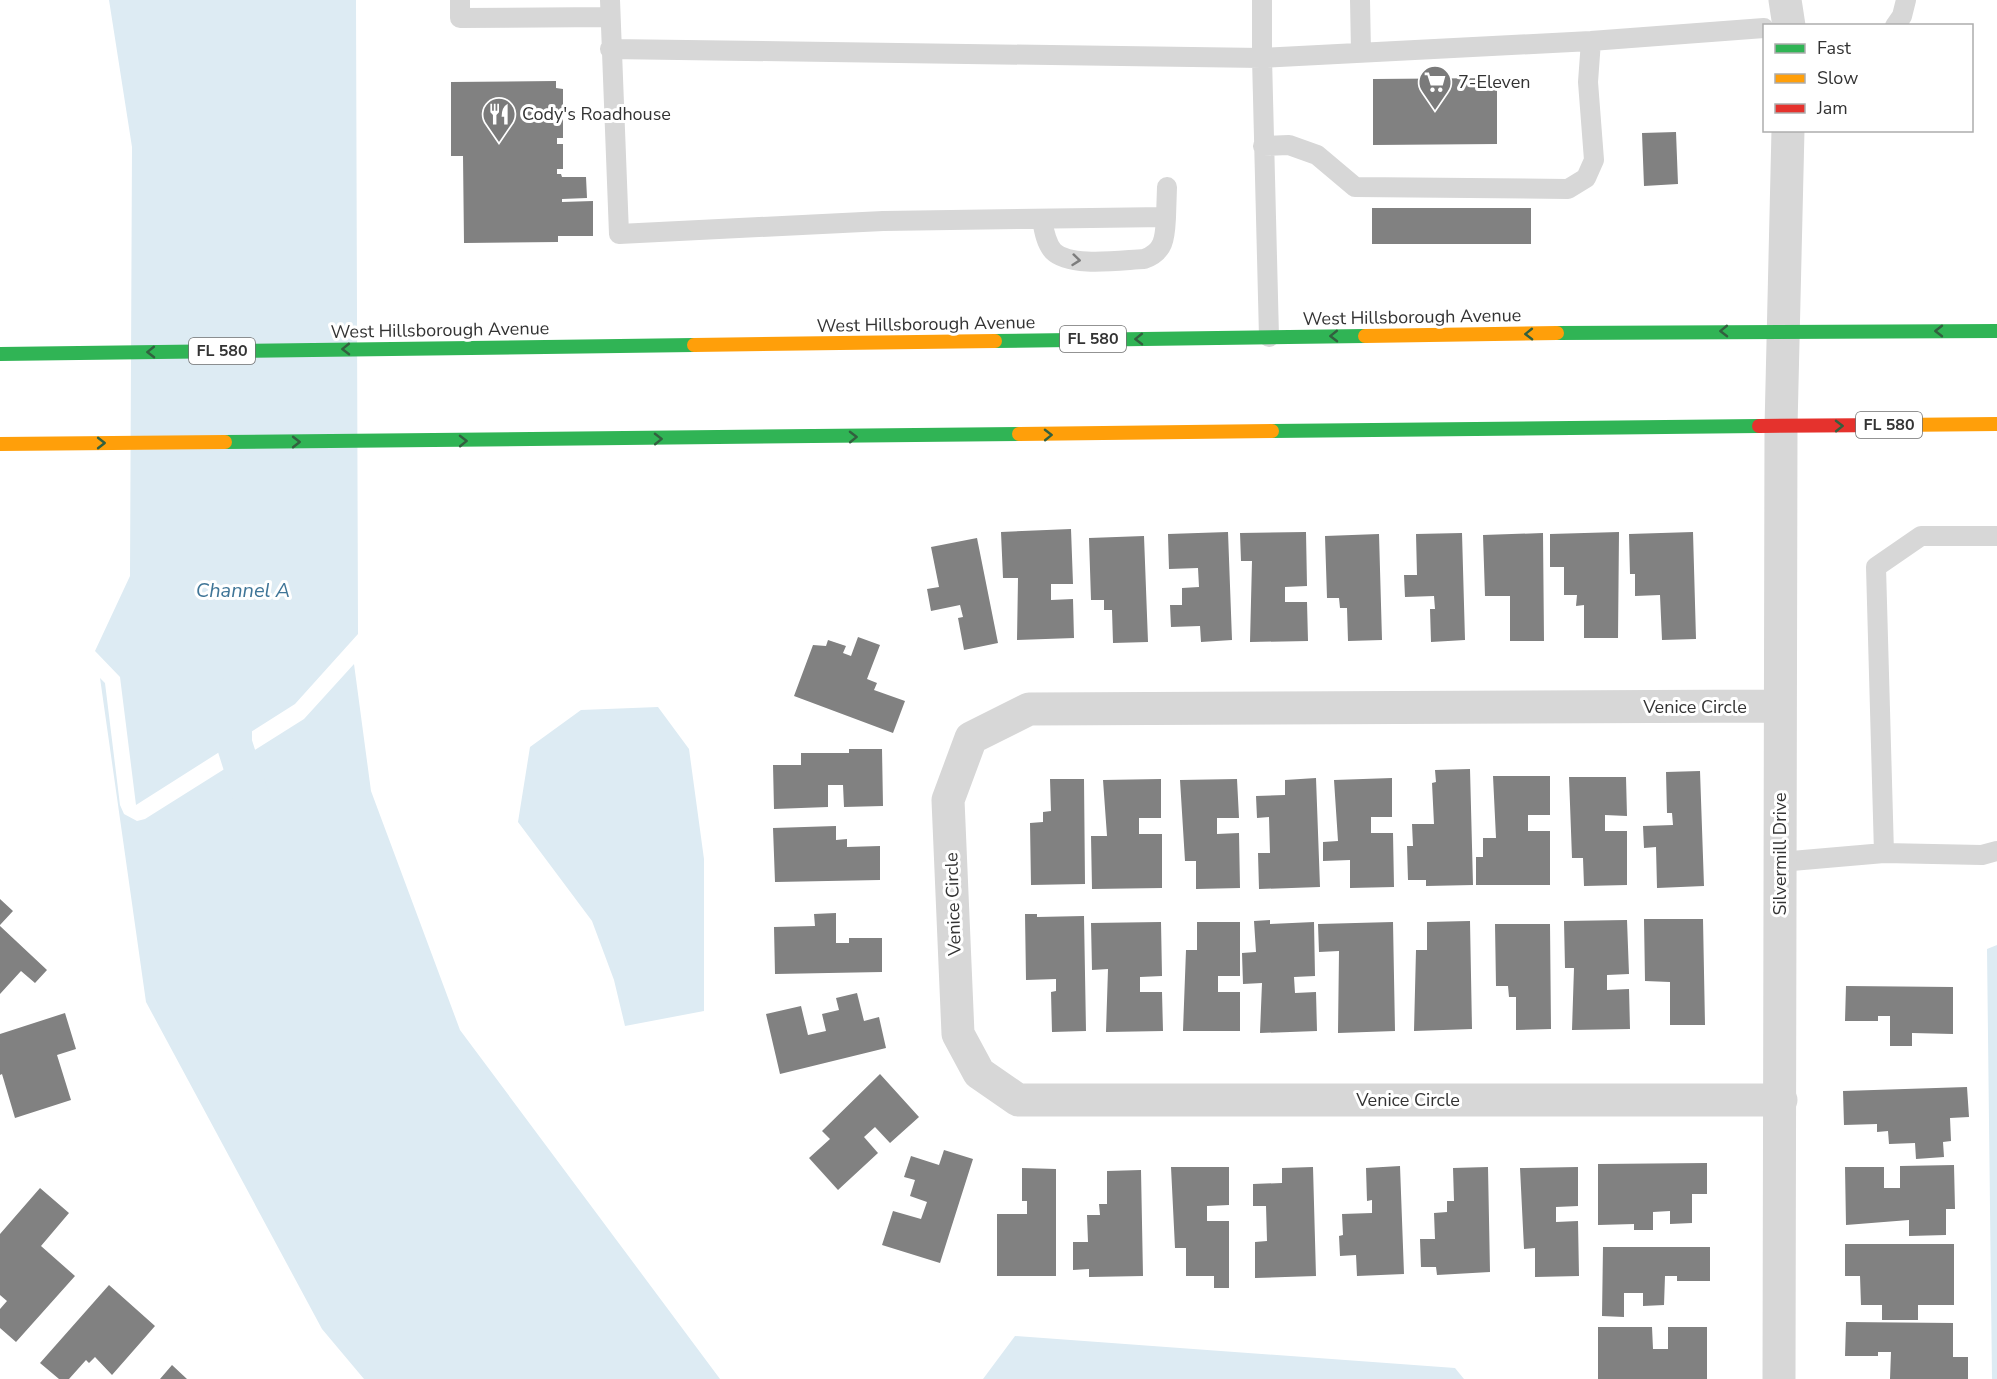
<svg xmlns="http://www.w3.org/2000/svg" width="1997" height="1379" viewBox="0 0 1997 1379" font-family="'Nunito Sans',sans-serif">
  <style>
    .water { fill: #ddebf3 }
    .lines { fill: none; stroke-linecap: round; stroke-linejoin: round }
    .canal { stroke: #ddebf3; stroke-width: 36 }
    .building { fill: #818181 }
    .lane { stroke: #d7d7d7; stroke-width: 20 }
    .street { stroke: #d7d7d7; stroke-width: 33 }
    .fast { stroke: #30b455; stroke-width: 14 }
    .slow { stroke: #ff9f0a; stroke-width: 14 }
    .jam { stroke: #e5322d; stroke-width: 14 }
    .oneway { stroke: #7d7d7d }
    .oneway2 { stroke: #32603f }
    .labels { text-anchor: middle; dominant-baseline: central; stroke-width: 6; stroke-linejoin: round; paint-order: stroke }
    .shield { fill: #fff; stroke: #707070; stroke-width: 1.5 }
    .shield-label { font-size: 16px; font-weight: bold; fill: #333 }
    .poi-label { font-size: 18px; fill: #333; stroke: #fff; text-anchor: start }
    .street-label { font-size: 18px; fill: #333; stroke: #fff }
    .water-label { font-size: 20px; font-style: italic; fill: #3f7597; stroke: #fff }
  </style>
  <rect width="100%" height="100%" fill="#fff"/>
  <!-- water -->
  <path class="water" d="M109,0H356L358,634L295,704L136,805L120,677L95,651L130,576L132,147Z
    M354,664L371,791L460,1030L720,1379H364L322,1329L146,1002L100,678L105,683L120,805L124,814L137,821L145,819L304,719Z
    M658,707L689,749L704,859V1011L625,1026L614,980L592,921L518,822L530,747L581,710Z
    M1997,945V1379H1992L1987,949Z
    M1015,1336L1455,1368L1464,1379H983Z"/>
  <g class="lines">
    <!-- canal -->
    <path class="canal" d="M234,693V743L254,806"/>
  </g>
  <!-- building -->
  <path class="building" d="M1497,78V144L1373,145V79Z
    M556,81V88L563,89V112H557V116H563V138H557V144H563V169H557V174H561L562,177H586L587,198L562,199V202L593,201V236H558V242L464,243L463,156H451V82Z
    M1676,132L1678,184L1644,186L1642,133Z
    M1372,208H1531V244H1372Z
    M1071,529L1073,584H1051V600L1073,599L1074,638L1017,640L1018,578H1003L1001,532Z
    M1228,532L1232,640L1201,642L1200,626L1171,627L1170,605H1182V588L1199,587L1198,568L1169,569L1168,534Z
    M1306,532L1307,586L1285,587V602H1307L1308,641L1250,642L1252,561H1241L1240,533Z
    M1619,532L1618,638H1584V605L1576,606L1577,595H1564V567H1550V534Z
    M1693,532L1696,639L1662,640L1660,595L1635,596V574H1630L1629,534Z
    M1462,533L1465,640L1431,642L1430,609H1435L1434,596L1405,597L1404,575H1417L1416,534Z
    M1543,533L1544,641H1510V596H1485L1483,535Z
    M1379,534L1382,640L1348,641L1347,608H1340L1339,598H1327L1325,536Z
    M1144,536L1148,642L1113,643L1112,610H1104V600H1091L1089,538Z
    M977,538L998,643L964,650L958,618L963,617L960,605L931,611L927,589L939,587L931,547Z
    M858,637L880,645L867,679L877,683L874,690L905,701L893,733L794,696L813,645L826,646L828,640L846,646L843,653L851,656Z
    M849,749H882L883,806L844,807L843,785H828V807L774,809L773,765H801V753H849Z
    M1470,769L1473,885L1426,886V880H1408L1407,846H1413L1412,824H1434L1432,783L1436,782L1435,770Z
    M1700,771L1704,886L1657,888L1656,847L1644,848L1643,826L1673,825L1672,813H1667L1666,772Z
    M1493,776H1550V815H1528V831H1550V885H1476V857H1483V838H1496Z
    M1569,777H1626L1627,816L1605,815V831H1627V885L1584,886L1583,858H1572Z
    M1316,778L1320,887L1259,889L1258,853H1270L1269,817L1257,818L1256,796L1285,795V780Z
    M1392,778V817H1371V833H1393L1394,887L1350,888V860L1323,861V842L1338,841L1334,780Z
    M1050,779H1084L1085,884L1031,885L1030,823L1043,822V812L1051,811Z
    M1161,779V818H1139V834H1162V888L1092,889L1091,836H1107L1103,780Z
    M1237,779L1239,818H1217V834L1239,833L1240,888L1196,889V861H1185L1180,780Z
    M836,826V840L847,839V847L880,846V880L775,882L773,828Z
    M0,899L13,911L0,925Z
    M836,913V943H849V938H882V972L775,974L774,927L815,926L814,914Z
    M1025,914H1037V917L1084,916L1086,1031L1052,1032L1051,992L1056,991V979L1026,980Z
    M1644,919H1703L1705,1025H1670V982L1645,981Z
    M1270,920V924L1314,922L1315,976L1294,977L1295,993L1316,992L1317,1031L1260,1033L1262,983L1243,984L1242,953L1256,952L1254,921Z
    M1627,920L1629,974L1607,975V990L1629,989L1630,1029L1572,1030L1574,968H1565L1564,921Z
    M1470,921L1472,1029L1414,1031L1416,950H1427V922Z
    M1161,922L1162,976L1140,977V992H1162L1163,1031L1106,1032L1108,969L1092,970L1091,923Z
    M1197,922H1240V976H1218V992H1240V1031H1183L1186,950H1197Z
    M1393,922L1395,1031L1338,1033L1339,951L1319,952L1318,924Z
    M1495,924H1550L1551,1029L1516,1030V997H1509L1508,986H1496Z
    M0,926L47,970L35,983L21,971L0,994Z
    M1846,986L1953,987V1034L1912,1033V1046H1890V1016H1878V1021H1845Z
    M857,993L864,1021L879,1017L886,1048L780,1074L766,1014L801,1006L808,1035L826,1031L822,1014L839,1010L836,998Z
    M65,1013L76,1049L57,1055L71,1100L15,1118L2,1074L0,1075V1034Z
    M880,1074L919,1117L890,1143L875,1127L864,1137L878,1153L838,1190L809,1158L830,1139L822,1131Z
    M1967,1087L1969,1117L1950,1118L1951,1141L1943,1142L1944,1157L1916,1159L1915,1143L1889,1144L1888,1131L1877,1132V1124L1844,1125L1843,1091Z
    M944,1150L973,1159L940,1263L882,1245L893,1211L921,1219L927,1202L910,1196L915,1180L904,1177L911,1156L939,1165Z
    M1707,1163V1194H1692V1223L1670,1224V1211L1653,1212V1230H1634V1224L1598,1225V1164Z
    M1954,1165L1955,1209H1946V1235L1909,1236V1220L1846,1225L1845,1167H1884V1188H1900V1166Z
    M1400,1166L1404,1274L1357,1276L1356,1255L1340,1256L1339,1236L1343,1235L1342,1214L1372,1213V1200L1367,1201L1366,1168Z
    M1171,1167H1229V1205L1207,1206V1221H1229V1288H1214V1276H1186V1248H1175Z
    M1313,1167L1316,1276L1255,1278V1242L1267,1241L1266,1206H1253V1184L1282,1183V1168Z
    M1488,1167L1490,1272L1437,1275L1436,1267H1421L1420,1239H1435L1434,1213L1447,1212V1201H1454L1453,1168Z
    M1578,1167V1206L1556,1207V1222L1578,1221L1579,1276L1535,1277V1248L1524,1249L1520,1168Z
    M1022,1168L1056,1169V1276H997V1214H1027V1201H1022Z
    M1141,1170L1143,1276L1089,1277V1269L1073,1270V1242H1088L1087,1215H1100L1099,1204H1107V1171Z
    M40,1188L69,1213L41,1246L75,1276L16,1342L0,1328V1309L7,1301L0,1295V1234Z
    M1845,1244H1954V1305H1918V1320H1882V1305H1861L1860,1276H1845Z
    M1603,1247H1710V1281H1677V1276H1665L1664,1305L1643,1306V1293H1624V1317L1602,1316Z
    M109,1285L155,1326L112,1375L95,1357L89,1363L86,1360L69,1379H59L40,1363Z
    M1846,1322L1953,1323V1357H1968V1379H1890L1891,1352H1878V1356H1845Z
    M1598,1327H1652L1653,1349H1668V1327H1707V1379H1598Z
    M172,1365L187,1379H160Z"/>
  <g class="lines">
    <!-- lane -->
    <path class="lane" d="M460,0V18L610,17
      M610,0L619,234L883,221L1166,217L1167,187
      M1360,0L1361,52
      M1895,26L1902,16L1906,0
      M610,49L1262,58V0
      M1263,146L1289,145L1317,155L1355,187L1568,189L1586,178L1594,160L1588,82L1591,41
      M1042,220C1044,231 1046,243 1053,251C1070,268 1121,260 1144,259C1165,252 1165,236 1166,217
      M1269,337L1262,58L1591,41L1764,28
      M1884,853L1876,567L1921,536H1997
      M1780,862L1884,853L1982,855L1997,851"/>
    <!-- street -->
    <path class="street" d="M1785,0L1789,26
      M1779,706L1029,709L971,738L948,800L958,1034L979,1073L1018,1100H1781
      M1779,1379L1781,427L1788,130"/>
    <!-- fast -->
    <path class="fast" d="M1557,333L1997,331
      M995,341L1365,336
      M0,354L694,345
      M1272,431L1759,426
      M225,442L1019,434"/>
    <!-- slow -->
    <path class="slow" d="M1365,336L1557,333
      M694,345L995,341
      M1894,425L1997,424
      M1019,434L1272,431
      M0,444L225,442"/>
    <!-- jam -->
    <path class="jam" d="M1759,426L1894,425"/>
  </g>
  <!-- one-way arrows -->
  <defs><path id="oneway-chevron" d="M-2-3.5L2.5 0L-2 3.5" fill="none" stroke-width="1.6" stroke-linecap="round" stroke-linejoin="round" transform="scale(1.5)"/></defs>
  <use class="oneway" href="#oneway-chevron" transform="translate(1076 260) rotate(6)"/>
  <g class="oneway2">
    <use href="#oneway-chevron" transform="translate(1724 331) rotate(179)"/>
    <use href="#oneway-chevron" transform="translate(1939 331) rotate(-180)"/>
    <use href="#oneway-chevron" transform="translate(1529 334) rotate(179)"/>
    <use href="#oneway-chevron" transform="translate(1334 336) rotate(179)"/>
    <use href="#oneway-chevron" transform="translate(1139 339) rotate(179)"/>
    <use href="#oneway-chevron" transform="translate(346 349) rotate(179)"/>
    <use href="#oneway-chevron" transform="translate(151 352) rotate(179)"/>
    <use href="#oneway-chevron" transform="translate(1839 426) rotate(-1)"/>
    <use href="#oneway-chevron" transform="translate(1048 435) rotate(-1)"/>
    <use href="#oneway-chevron" transform="translate(853 437) rotate(-1)"/>
    <use href="#oneway-chevron" transform="translate(658 439) rotate(-1)"/>
    <use href="#oneway-chevron" transform="translate(463 441) rotate(-1)"/>
    <use href="#oneway-chevron" transform="translate(296 442)"/>
    <use href="#oneway-chevron" transform="translate(101 443)"/>
  </g>
  <!-- icons -->
  <defs>
    <symbol id="supermarket-pin" viewBox="-11 -11 22 30"><path d="M0 17L-7.5 6A9.5 9.5 0 1 1 7.5 6Z" fill="#7a7a7a" stroke="#fff"/><path d="M-6-5.5h2.5l.6 2H6L4.5 2H-2.5L-4.4-4H-6ZM-1.5 3.2a1.3 1.3 0 1 0 .1 0ZM3 3.2a1.3 1.3 0 1 0 .1 0Z" fill="#fff"/></symbol>
    <symbol id="restaurant-pin" viewBox="-11 -11 22 30"><path d="M0 17L-7.5 6A9.5 9.5 0 1 1 7.5 6Z" fill="#7a7a7a" stroke="#fff"/><path d="M-5-6h1v4h1v-4h1v4h1v-4h1v5L-1.5 .5V6h-2V.5L-5-1ZM5-6V6H3V1.5H1.5Q1.5-4 5-6Z" fill="#fff"/></symbol>
  </defs>
  <g fill-rule="evenodd">
    <use href="#supermarket-pin" x="1416" y="63" width="38" height="52"/>
    <use href="#restaurant-pin" x="480" y="95" width="38" height="52"/>
  </g>
  <g class="labels">
    <!-- shield labels -->
    <g class="shield">
      <rect x="1060" y="326" width="66" height="26" rx="4.5"/>
      <rect x="189" y="338" width="66" height="26" rx="4.5"/>
      <rect x="1856" y="412" width="66" height="26" rx="4.5"/>
    </g>
    <g class="shield-label">
      <text x="1093" y="339">FL 580</text>
      <text x="222" y="351">FL 580</text>
      <text x="1889" y="425">FL 580</text>
    </g>
    <!-- poi labels -->
    <g class="poi-label">
      <text x="1458" y="82">7-Eleven</text>
      <text x="522" y="114">Cody's Roadhouse</text>
    </g>
    <!-- street labels -->
    <g class="street-label">
      <text transform="translate(1412 317) rotate(-1)">West Hillsborough Avenue</text>
      <text transform="translate(926 324) rotate(-1)">West Hillsborough Avenue</text>
      <text transform="translate(440 330) rotate(-1)">West Hillsborough Avenue</text>
      <text x="1695" y="707">Venice Circle</text>
      <text transform="translate(1780 854) rotate(-90)">Silvermill Drive</text>
      <text transform="translate(953 904) rotate(-92)">Venice Circle</text>
      <text x="1408" y="1100">Venice Circle</text>
    </g>
    <!-- water labels -->
    <g class="water-label">
      <text x="243" y="590">Channel A</text>
    </g>
  </g>
  <!-- legend -->
  <rect x="1763" y="24" width="210" height="108" fill="#ffffff" stroke="#adadad" stroke-width="1.5"/>
  <rect x="1775" y="44" width="30" height="9" fill="#30b455" stroke="#adadad" stroke-width="1.5"/>
  <text x="1817" y="54" font-size="18" fill="#333333">Fast</text>
  <rect x="1775" y="74" width="30" height="9" fill="#ff9f0a" stroke="#adadad" stroke-width="1.5"/>
  <text x="1817" y="84" font-size="18" fill="#333333">Slow</text>
  <rect x="1775" y="104" width="30" height="9" fill="#e5322d" stroke="#adadad" stroke-width="1.5"/>
  <text x="1817" y="114" font-size="18" fill="#333333">Jam</text>
</svg>
